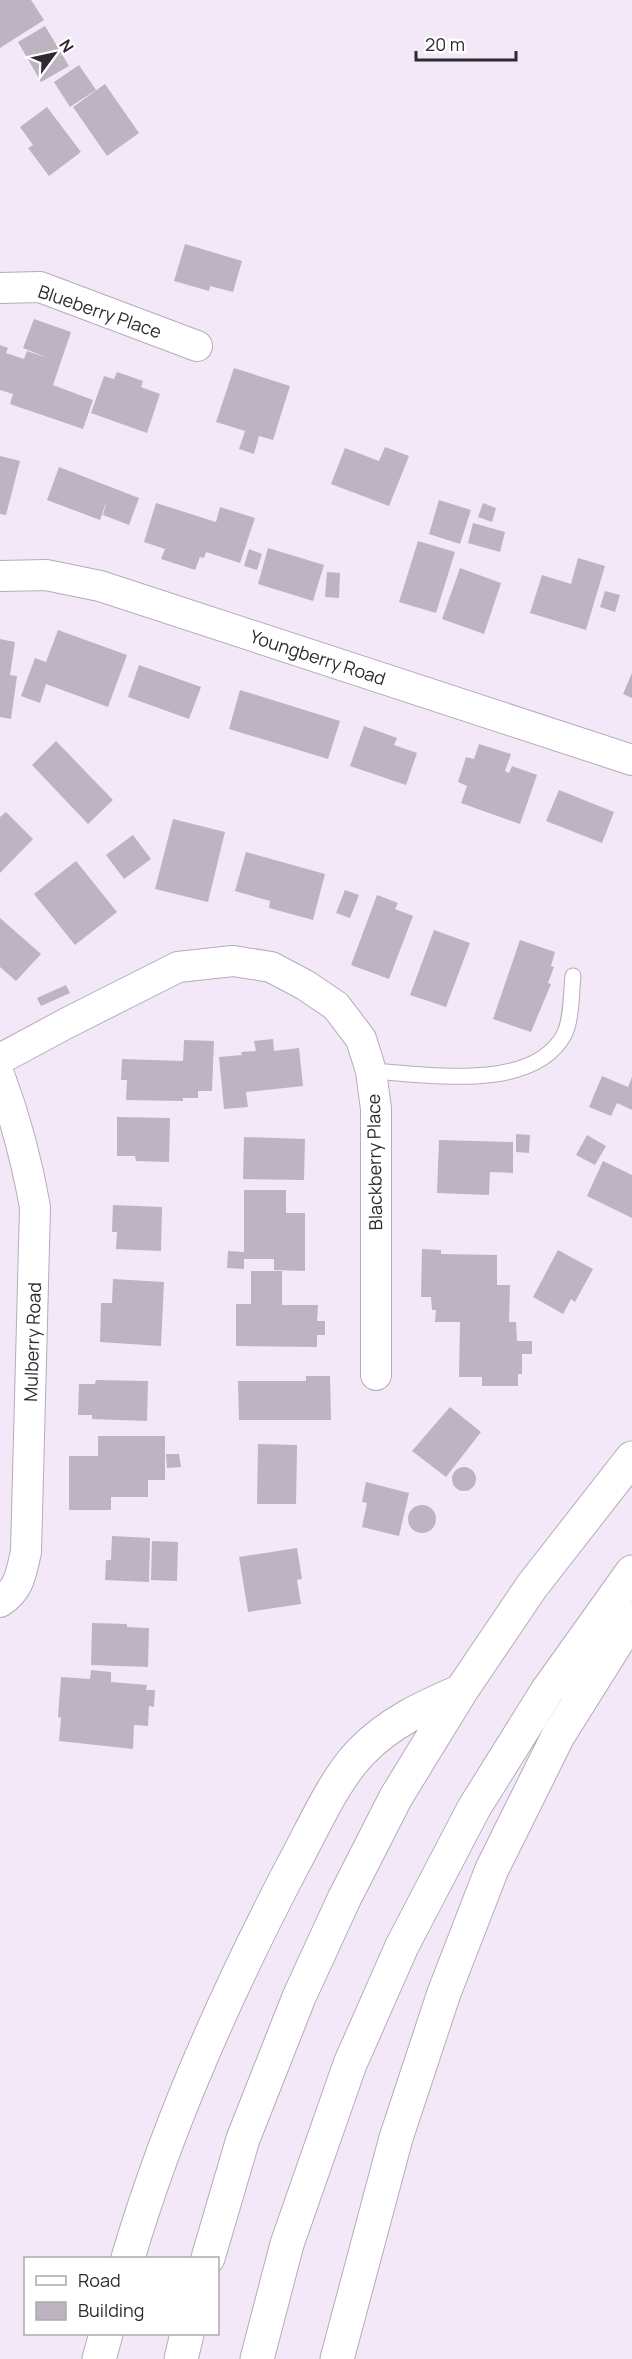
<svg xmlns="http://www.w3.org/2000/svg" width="632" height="2359" viewBox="0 0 632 2359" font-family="Manrope,sans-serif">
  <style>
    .building { fill: #beb3c1 }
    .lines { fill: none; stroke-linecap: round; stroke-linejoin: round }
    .service-casing { stroke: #b6abb9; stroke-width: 17 }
    .minor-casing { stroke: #b6abb9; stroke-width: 32 }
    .motorway-casing { stroke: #b6abb9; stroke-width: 35 }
    .service { stroke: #fff; stroke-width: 15 }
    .minor { stroke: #fff; stroke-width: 30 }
    .motorway { stroke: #fff; stroke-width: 33 }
    .labels { text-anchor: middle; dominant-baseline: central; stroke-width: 5; stroke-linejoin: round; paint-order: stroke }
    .street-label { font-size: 18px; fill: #2f2a30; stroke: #fff }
  </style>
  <rect width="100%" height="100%" fill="#f3e8f7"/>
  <!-- building -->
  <path class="building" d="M0,0H31L44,20L0,48Z
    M45,26L69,66L41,82L18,42Z
    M79,65L96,90L70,107L54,82Z
    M105,84L139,133L107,156L73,107Z
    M47,107L81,152L49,176L28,148L33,145L20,127Z
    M185,244L242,261L233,292L210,286L209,291L174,281Z
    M34,319L71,332L53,385L93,400L83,429L10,404L13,394L0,390V345L8,348L6,353L24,359L27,351L48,358L23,348Z
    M234,368L290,386L273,440L259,436L254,454L239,449L245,431L216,422Z
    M117,372L143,381L141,387L160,394L147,433L91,413L104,376L114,379Z
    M385,447L409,456L389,506L331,484L345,448L379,461Z
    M0,456L20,461L6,515L0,514Z
    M59,467L139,498L129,525L103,515L107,500L100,520L47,500Z
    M439,500L471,510L460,544L429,534Z
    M156,503L216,522L220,507L255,518L240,563L206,552L204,558L200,557L195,570L161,559L165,549L144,542Z
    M483,503L496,508L492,522L478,517Z
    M473,523L505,532L500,552L468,543Z
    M418,541L455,552L436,613L399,602Z
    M268,548L324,565L313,601L258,584Z
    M249,549L262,554L257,570L244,566Z
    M578,558L605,566L586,630L530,613L542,575L571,584Z
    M460,568L501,583L484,634L442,619Z
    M327,572L340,573L339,598L325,597Z
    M605,591L620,595L615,612L600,607Z
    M58,630L127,655L108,707L46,684L40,703L21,696L35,658L46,662Z
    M0,639L15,642L10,675L17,676L11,719L0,717Z
    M139,665L201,687L189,719L128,697Z
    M632,673V698L623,694Z
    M240,690L340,721L328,759L229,729Z
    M364,726L397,738L394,745L417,753L406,785L350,766Z
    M56,741L113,800L88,824L32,765Z
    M479,744L511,754L505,771L509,773L512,766L537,775L520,824L461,803L467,786L458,782L466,757L474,759Z
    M559,790L614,812L602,843L546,821Z
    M6,812L33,839L0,873V817Z
    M173,819L225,832L208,902L155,889Z
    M133,835L151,859L124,879L106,855Z
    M246,852L325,874L313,920L269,908L270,901L235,891Z
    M76,861L117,912L75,945L34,894Z
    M345,890L359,895L350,918L336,913Z
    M377,895L398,903L395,909L413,916L389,979L351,965Z
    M0,918L41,954L16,981L0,967Z
    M434,930L470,943L446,1007L410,995Z
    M520,940L555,952L551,966L554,967L548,983L551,984L531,1032L493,1019Z
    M66,985L70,993L41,1006L37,998Z
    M273,1039L274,1051L299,1048L303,1086L246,1092L248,1107L224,1109L219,1057L242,1055L241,1052L256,1051L254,1041Z
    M184,1040L214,1041L212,1091H198V1098H183V1101L126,1100L127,1080H121L122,1059L183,1061Z
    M602,1076L628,1087L632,1077V1110L617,1103L611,1116L589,1107Z
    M117,1117L170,1118L169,1162L136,1161L135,1156H117Z
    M516,1134L530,1135L529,1153L516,1152Z
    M587,1135L606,1146L595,1165L576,1155Z
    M244,1137L305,1139L304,1180L243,1179Z
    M439,1140L513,1142V1173L490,1172L489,1195L437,1193Z
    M603,1161L632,1175V1218L587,1196Z
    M244,1190H286V1213H305V1271L274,1270V1259H244V1269L227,1268L228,1251L244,1252Z
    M113,1205L162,1207L161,1251L116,1249L117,1232H112Z
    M422,1249L441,1250V1254L497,1255V1285H510L509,1322H516L517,1341H532V1354H522V1374H518V1386H482V1377H459L460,1322H435L436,1310H432L431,1297H421Z
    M558,1250L593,1269L575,1302L571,1299L563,1314L533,1297Z
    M251,1271H282V1305H318L317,1321H325V1335H317V1347L236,1346V1304H251Z
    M113,1279L164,1282L161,1346L100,1342L101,1303H112Z
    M306,1376H330L331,1420H239L238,1381H306Z
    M96,1380L148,1381L147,1421L92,1419V1415H78L79,1384H95Z
    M450,1407L481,1432L446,1477L412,1451Z
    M98,1436H165V1480H148V1497H111V1510H69V1456H98Z
    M258,1444L297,1445L296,1504H257Z
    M166,1454H179L181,1467L167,1468Z
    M452 1479a12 12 0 1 1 24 0a12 12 0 1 1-24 0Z
    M366,1482L409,1493L399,1536L362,1527L367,1503L362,1502Z
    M408 1519a14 14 0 1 1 28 0a14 14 0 1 1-28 0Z
    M112,1536L150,1538L149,1582L105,1580L106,1560H111Z
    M152,1541L178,1542L177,1581L151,1580Z
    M297,1548L302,1579L297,1580L301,1604L248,1612L239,1557Z
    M92,1623L127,1624V1627L149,1628L148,1667L91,1665Z
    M91,1670L111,1672V1682L147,1685L146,1690H155L154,1707L149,1706L148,1726L134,1725L133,1749L59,1741L61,1718L58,1717L61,1677L90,1679Z"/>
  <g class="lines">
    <defs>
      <path id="service" d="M371,1071C426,1074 532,1093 564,1035C572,1019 571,993 573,976"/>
      <path id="minor" d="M0,288L40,287L197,346
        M0,576L46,575L100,586L632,760
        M0,1059L67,1023L178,967L233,961L271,967L305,985L336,1006L361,1039L371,1071L376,1109V1375
        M0,1077C16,1120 27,1162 35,1207L26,1552C21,1573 20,1589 0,1602"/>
      <path id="motorway" d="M128,2258C168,2122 227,1991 293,1865C313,1829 333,1781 361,1752C390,1722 424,1707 461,1691
        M208,2258L243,2139L299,1997L344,1899L396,1797L461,1691L532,1586L632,1458
        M99,2359L106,2334
        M181,2359L187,2334
        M257,2359L287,2244L350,2064L402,1946L474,1808L547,1691L632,1572
        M337,2359L396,2138L444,1993L492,1869L558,1736L632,1618"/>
    </defs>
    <!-- service casing -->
    <use href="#service" class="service-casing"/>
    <!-- minor casing -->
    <use href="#minor" class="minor-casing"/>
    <!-- motorway casing -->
    <use href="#motorway" class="motorway-casing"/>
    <!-- service -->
    <use href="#service" class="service"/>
    <!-- minor -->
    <use href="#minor" class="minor"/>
    <!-- motorway -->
    <use href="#motorway" class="motorway"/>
  </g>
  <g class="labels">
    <!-- street labels -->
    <g class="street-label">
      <text transform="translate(100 311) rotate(19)">Blueberry Place</text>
      <text transform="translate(318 657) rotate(18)">Youngberry Road</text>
      <text transform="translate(374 1162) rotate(-91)">Blackberry Place</text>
      <text transform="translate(32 1342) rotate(-88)">Mulberry Road</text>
    </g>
  </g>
  <!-- legend -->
  <rect x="24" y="2257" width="195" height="78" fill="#ffffff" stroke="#acaaac" stroke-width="1.5"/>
  <rect x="36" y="2276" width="30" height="9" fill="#ffffff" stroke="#acaaac" stroke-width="1.5"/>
  <text x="78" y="2287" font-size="18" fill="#2f2a30">Road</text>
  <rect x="36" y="2302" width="30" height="18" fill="#beb3c1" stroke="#acaaac" stroke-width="1.5"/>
  <text x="78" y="2317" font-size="18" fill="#2f2a30">Building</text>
  <!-- north arrow -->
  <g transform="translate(54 54) rotate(57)" stroke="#ffffff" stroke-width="4.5" paint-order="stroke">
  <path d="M0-4.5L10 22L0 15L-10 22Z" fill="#2f2a30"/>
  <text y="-9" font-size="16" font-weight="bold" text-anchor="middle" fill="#2f2a30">N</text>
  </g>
  <!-- scale -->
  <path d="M416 51v9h100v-9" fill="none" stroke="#2f2a30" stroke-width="3"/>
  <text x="425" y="51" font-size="18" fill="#2f2a30" stroke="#ffffff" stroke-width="4.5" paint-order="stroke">20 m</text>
</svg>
